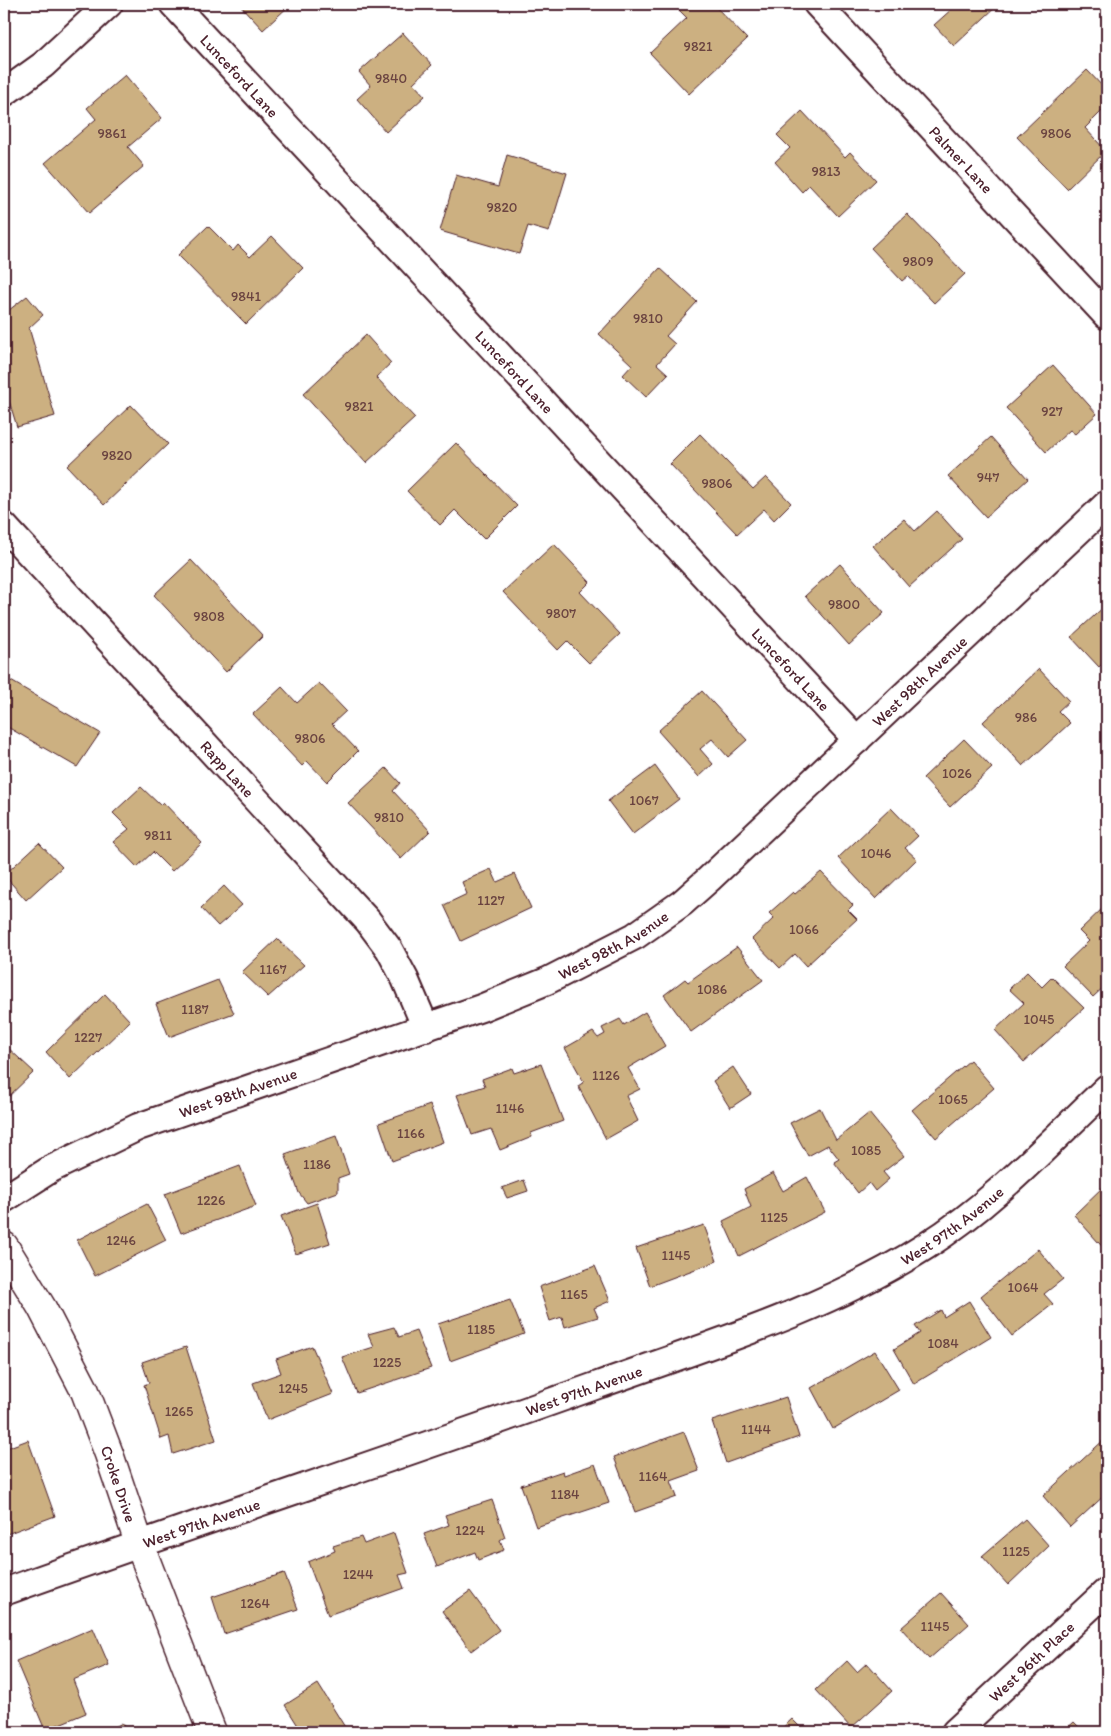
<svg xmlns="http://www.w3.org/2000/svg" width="1111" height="1736" viewBox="0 0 1111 1736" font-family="Itim,sans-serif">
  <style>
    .building { fill: #ccb081; stroke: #4a1f2b }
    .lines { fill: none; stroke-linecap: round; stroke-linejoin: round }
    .street-casing { stroke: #4a1f2b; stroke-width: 30 }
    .secondary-casing { stroke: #4a1f2b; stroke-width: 31 }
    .street { stroke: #fff; stroke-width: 26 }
    .secondary { stroke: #fff; stroke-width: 28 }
    .labels { text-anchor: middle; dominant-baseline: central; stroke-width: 4.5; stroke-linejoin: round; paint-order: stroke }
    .number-label { font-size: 14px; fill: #6a4340 }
    .street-label { font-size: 16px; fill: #4a1f2b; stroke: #fff }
  </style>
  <rect width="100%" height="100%" fill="#fff"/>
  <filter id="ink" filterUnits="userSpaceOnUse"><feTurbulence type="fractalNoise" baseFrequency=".02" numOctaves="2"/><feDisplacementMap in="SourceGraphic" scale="10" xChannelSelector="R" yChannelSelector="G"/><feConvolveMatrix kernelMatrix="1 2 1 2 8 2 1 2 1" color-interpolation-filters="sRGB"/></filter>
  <g filter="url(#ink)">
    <!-- building -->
    <path class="building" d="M239,4H291L263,30Z
      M684,4H713L747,39L689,94L650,53L687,18L678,9Z
      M950,4H999L954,46L934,25L953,8Z
      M403,33L432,65L413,83L425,96L386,132L357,99L371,86L359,72Z
      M1087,70L1107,91V106L1085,128L1106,151L1067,189L1017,137Z
      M125,75L162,118L128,147L144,166L89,213L45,163L96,119L87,108Z
      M802,111L845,157L850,152L876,180L838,216L809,185L802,192L775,162L790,148L777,135Z
      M507,155L567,173L549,232L528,226L519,254L440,231L456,175L498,187Z
      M907,214L965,274L934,303L908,276L902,281L871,248Z
      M208,226L233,251L238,245L250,257L272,236L303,268L246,324L178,255Z
      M660,268L697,302L666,336L675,344L657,364L668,374L646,397L623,375L632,365L599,334Z
      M27,296L43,315L29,328L55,416L17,427L4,384V314Z
      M366,335L391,363L376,377L415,418L366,463L303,394Z
      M1053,365L1097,414L1075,434L1070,430L1046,452L1006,408Z
      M131,405L168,444L104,505L67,466Z
      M700,434L753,489L766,477L791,503L774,520L764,509L737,534L670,464Z
      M991,437L1028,479L986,517L948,476Z
      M456,443L517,506L484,539L455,510L440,525L407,491Z
      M937,511L962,539L909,587L873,546L904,519L915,531Z
      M554,544L590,582L580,592L620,634L589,663L567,641L558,650L503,592Z
      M191,560L263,636L226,672L154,595Z
      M840,564L884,613L849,645L805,596Z
      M1107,604V659L1099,667L1071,637Z
      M1039,669L1069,701L1058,711L1070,723L1023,766L983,722Z
      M4,677L100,733L77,767L4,725Z
      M319,683L346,711L332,724L358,751L327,782L307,761L302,766L253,714L282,687L297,703Z
      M702,691L747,740L728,757L712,739L700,749L713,764L699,777L658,731Z
      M964,739L992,768L950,807L923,778Z
      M655,766L679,799L633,834L608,801Z
      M386,768L400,783L393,791L430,831L401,859L348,803Z
      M141,787L160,805L163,802L202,843L172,871L153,852L137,867L113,842L129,829L113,813Z
      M891,808L918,836L905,848L917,859L876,899L838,858Z
      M39,843L62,867L26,900L4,875Z
      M491,869L497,882L515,874L531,908L461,941L444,905L467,894L462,882Z
      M821,872L853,905L848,910L857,919L806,966L795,954L780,968L752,939L774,918L769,913L793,892L795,894Z
      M224,886L242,905L218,926L201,908Z
      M1105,906L1107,908V984L1093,997L1063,966L1089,941L1079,931Z
      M277,939L304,965L268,997L242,972Z
      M737,947L763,980L691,1032L664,995L685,979L688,982Z
      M1027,972L1042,987L1052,977L1084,1008L1024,1062L995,1030L1024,1003L1009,989Z
      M218,980L234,1013L169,1037L156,1004Z
      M105,994L130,1021L70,1079L46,1052Z
      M645,1012L665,1046L628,1068L640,1089L626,1096L638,1121L606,1139L578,1086L584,1082L565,1048L593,1032L598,1038L605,1034L602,1028L620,1019L624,1025Z
      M6,1046L34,1072L4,1101V1048Z
      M970,1060L994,1088L936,1138L912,1110Z
      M541,1064L563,1121L531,1133L532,1137L500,1150L491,1129L472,1135L457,1095L485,1086L482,1079L512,1068L514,1073Z
      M733,1067L751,1094L730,1108L713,1081Z
      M430,1105L443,1142L392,1161L379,1123Z
      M820,1108L836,1140L869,1113L904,1156L883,1172L889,1179L875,1191L869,1183L858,1193L834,1162L839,1159L828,1145L808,1156L790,1123Z
      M336,1136L349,1174L338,1178V1192L307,1203L299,1193L285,1154Z
      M240,1166L256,1206L181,1233L165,1194Z
      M773,1173L783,1191L807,1177L825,1212L739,1256L723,1221L751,1207L744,1189Z
      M524,1180L528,1191L507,1198L502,1188Z
      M1107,1183V1252L1074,1215Z
      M317,1203L330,1243L296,1254L281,1216Z
      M147,1204L166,1240L95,1276L77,1240Z
      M704,1225L717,1261L650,1286L636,1248Z
      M1038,1249L1063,1279L1044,1294L1053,1304L1012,1336L981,1296Z
      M595,1266L610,1301L594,1308L598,1317L565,1327L562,1317L550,1321L539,1287Z
      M510,1300L524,1334L450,1361L438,1324Z
      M969,1301L991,1337L914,1384L894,1349L920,1333L915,1326L941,1310L944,1317Z
      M394,1327L399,1337L416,1331L431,1368L357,1393L342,1357L374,1347L368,1334Z
      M312,1346L333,1394L267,1420L253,1383L281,1373L276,1359Z
      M186,1347L216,1440L173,1454L169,1436L161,1439L144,1385L149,1383L142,1362Z
      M875,1351L899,1390L833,1429L811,1388Z
      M786,1397L799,1437L726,1463L712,1421Z
      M684,1432L699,1471L671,1481L677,1497L635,1512L614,1457Z
      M1107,1437V1493L1070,1527L1043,1496Z
      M28,1440L55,1516L4,1535V1449Z
      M595,1464L609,1503L536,1527L521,1485L563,1471L564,1475Z
      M492,1500L505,1537L500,1540L504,1550L478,1560L475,1552L437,1567L424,1534L449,1525L445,1515Z
      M1025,1519L1049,1546L1008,1585L982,1556Z
      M394,1533L408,1573L399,1575L404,1588L328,1615L308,1562L335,1551L333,1546L361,1537L364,1544Z
      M284,1573L298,1609L224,1634L212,1597Z
      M470,1591L499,1630L471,1651L442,1611Z
      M941,1593L969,1624L929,1659L901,1628Z
      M93,1628L109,1665L73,1680L86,1713L45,1730L16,1661Z
      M847,1661L857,1672L867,1663L892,1691L851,1728L816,1690Z
      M318,1684L348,1732H302L285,1705Z
      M792,1719L805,1732H778Z
      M1074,1722L1084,1732H1063Z
      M122,1723L128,1732H106Z"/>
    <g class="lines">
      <defs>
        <g id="street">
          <path id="s1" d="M173,4L857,740"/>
          <path id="s2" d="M817,4L1107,316"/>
          <path d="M4,93L43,65L109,4"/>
          <path id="s3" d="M4,526L368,921L389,949L405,979L426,1028"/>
          <path id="s4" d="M4,1199L51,1169L138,1127L481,1008L547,981L635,936L682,903L709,879L1107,504"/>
          <path id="s5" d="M4,1592C201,1521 401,1456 598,1385C709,1345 826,1310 926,1246C994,1203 1049,1143 1107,1088"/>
          <path id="s6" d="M955,1732L1107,1591"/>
        </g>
        <g id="secondary">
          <path id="s7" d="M4,1246L42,1308L85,1391L109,1454L139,1543L212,1732"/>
        </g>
      </defs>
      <!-- street casing -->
      <use href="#street" class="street-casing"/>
      <!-- secondary casing -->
      <use href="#secondary" class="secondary-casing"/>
      <!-- street -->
      <use href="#street" class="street"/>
      <!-- secondary -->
      <use href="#secondary" class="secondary"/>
    </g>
  </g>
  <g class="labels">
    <!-- number labels -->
    <g class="number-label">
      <text x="698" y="46">9821</text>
      <text x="391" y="78">9840</text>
      <text x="112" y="133">9861</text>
      <text x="1056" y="133">9806</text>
      <text x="826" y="171">9813</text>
      <text x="502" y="207">9820</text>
      <text x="918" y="261">9809</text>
      <text x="246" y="296">9841</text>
      <text x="648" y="318">9810</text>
      <text x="359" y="406">9821</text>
      <text x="1052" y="411">927</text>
      <text x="117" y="455">9820</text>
      <text x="988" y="477">947</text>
      <text x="717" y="483">9806</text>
      <text x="844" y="604">9800</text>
      <text x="561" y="613">9807</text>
      <text x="209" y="616">9808</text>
      <text x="1026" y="717">986</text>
      <text x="310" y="738">9806</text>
      <text x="957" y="773">1026</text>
      <text x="644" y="800">1067</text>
      <text x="389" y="817">9810</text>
      <text x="158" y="835">9811</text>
      <text x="876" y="853">1046</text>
      <text x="491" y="900">1127</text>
      <text x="804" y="929">1066</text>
      <text x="273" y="969">1167</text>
      <text x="712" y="989">1086</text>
      <text x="195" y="1009">1187</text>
      <text x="1039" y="1019">1045</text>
      <text x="88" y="1037">1227</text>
      <text x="606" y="1075">1126</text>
      <text x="953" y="1099">1065</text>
      <text x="510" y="1108">1146</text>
      <text x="411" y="1133">1166</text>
      <text x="866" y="1150">1085</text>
      <text x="317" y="1164">1186</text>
      <text x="211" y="1200">1226</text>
      <text x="774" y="1217">1125</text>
      <text x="121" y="1240">1246</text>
      <text x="676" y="1255">1145</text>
      <text x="1023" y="1287">1064</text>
      <text x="574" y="1294">1165</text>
      <text x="481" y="1329">1185</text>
      <text x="943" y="1343">1084</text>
      <text x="387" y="1362">1225</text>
      <text x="293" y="1388">1245</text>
      <text x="179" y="1411">1265</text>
      <text x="756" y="1429">1144</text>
      <text x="653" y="1476">1164</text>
      <text x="565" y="1494">1184</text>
      <text x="470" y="1530">1224</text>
      <text x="1016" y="1551">1125</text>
      <text x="358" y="1574">1244</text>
      <text x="255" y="1603">1264</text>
      <text x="935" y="1626">1145</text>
    </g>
    <!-- street labels -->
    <g class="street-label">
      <text stroke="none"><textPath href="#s1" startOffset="98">Lunceford Lane</textPath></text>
      <text stroke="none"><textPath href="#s2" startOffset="212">Palmer Lane</textPath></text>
      <text stroke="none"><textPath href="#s1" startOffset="502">Lunceford Lane</textPath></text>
      <text stroke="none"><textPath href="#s1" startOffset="908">Lunceford Lane</textPath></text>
      <text stroke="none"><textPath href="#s4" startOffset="1068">West 98th Avenue</textPath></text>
      <text stroke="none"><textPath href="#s3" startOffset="330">Rapp Lane</textPath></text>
      <text stroke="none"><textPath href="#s4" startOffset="662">West 98th Avenue</textPath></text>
      <text stroke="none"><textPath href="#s4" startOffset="258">West 98th Avenue</textPath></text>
      <text stroke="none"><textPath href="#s5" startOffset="1019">West 97th Avenue</textPath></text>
      <text stroke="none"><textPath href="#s5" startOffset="614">West 97th Avenue</textPath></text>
      <text stroke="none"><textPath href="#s7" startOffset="265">Croke Drive</textPath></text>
      <text stroke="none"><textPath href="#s5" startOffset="209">West 97th Avenue</textPath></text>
      <text stroke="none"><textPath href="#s6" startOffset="104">West 96th Place</textPath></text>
    </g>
  </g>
  <!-- margin -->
  <rect width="1111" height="1736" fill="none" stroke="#fff" stroke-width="20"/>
  <rect x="10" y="10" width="1091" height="1716" fill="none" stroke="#4a1f2b" stroke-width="2" filter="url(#ink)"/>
</svg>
